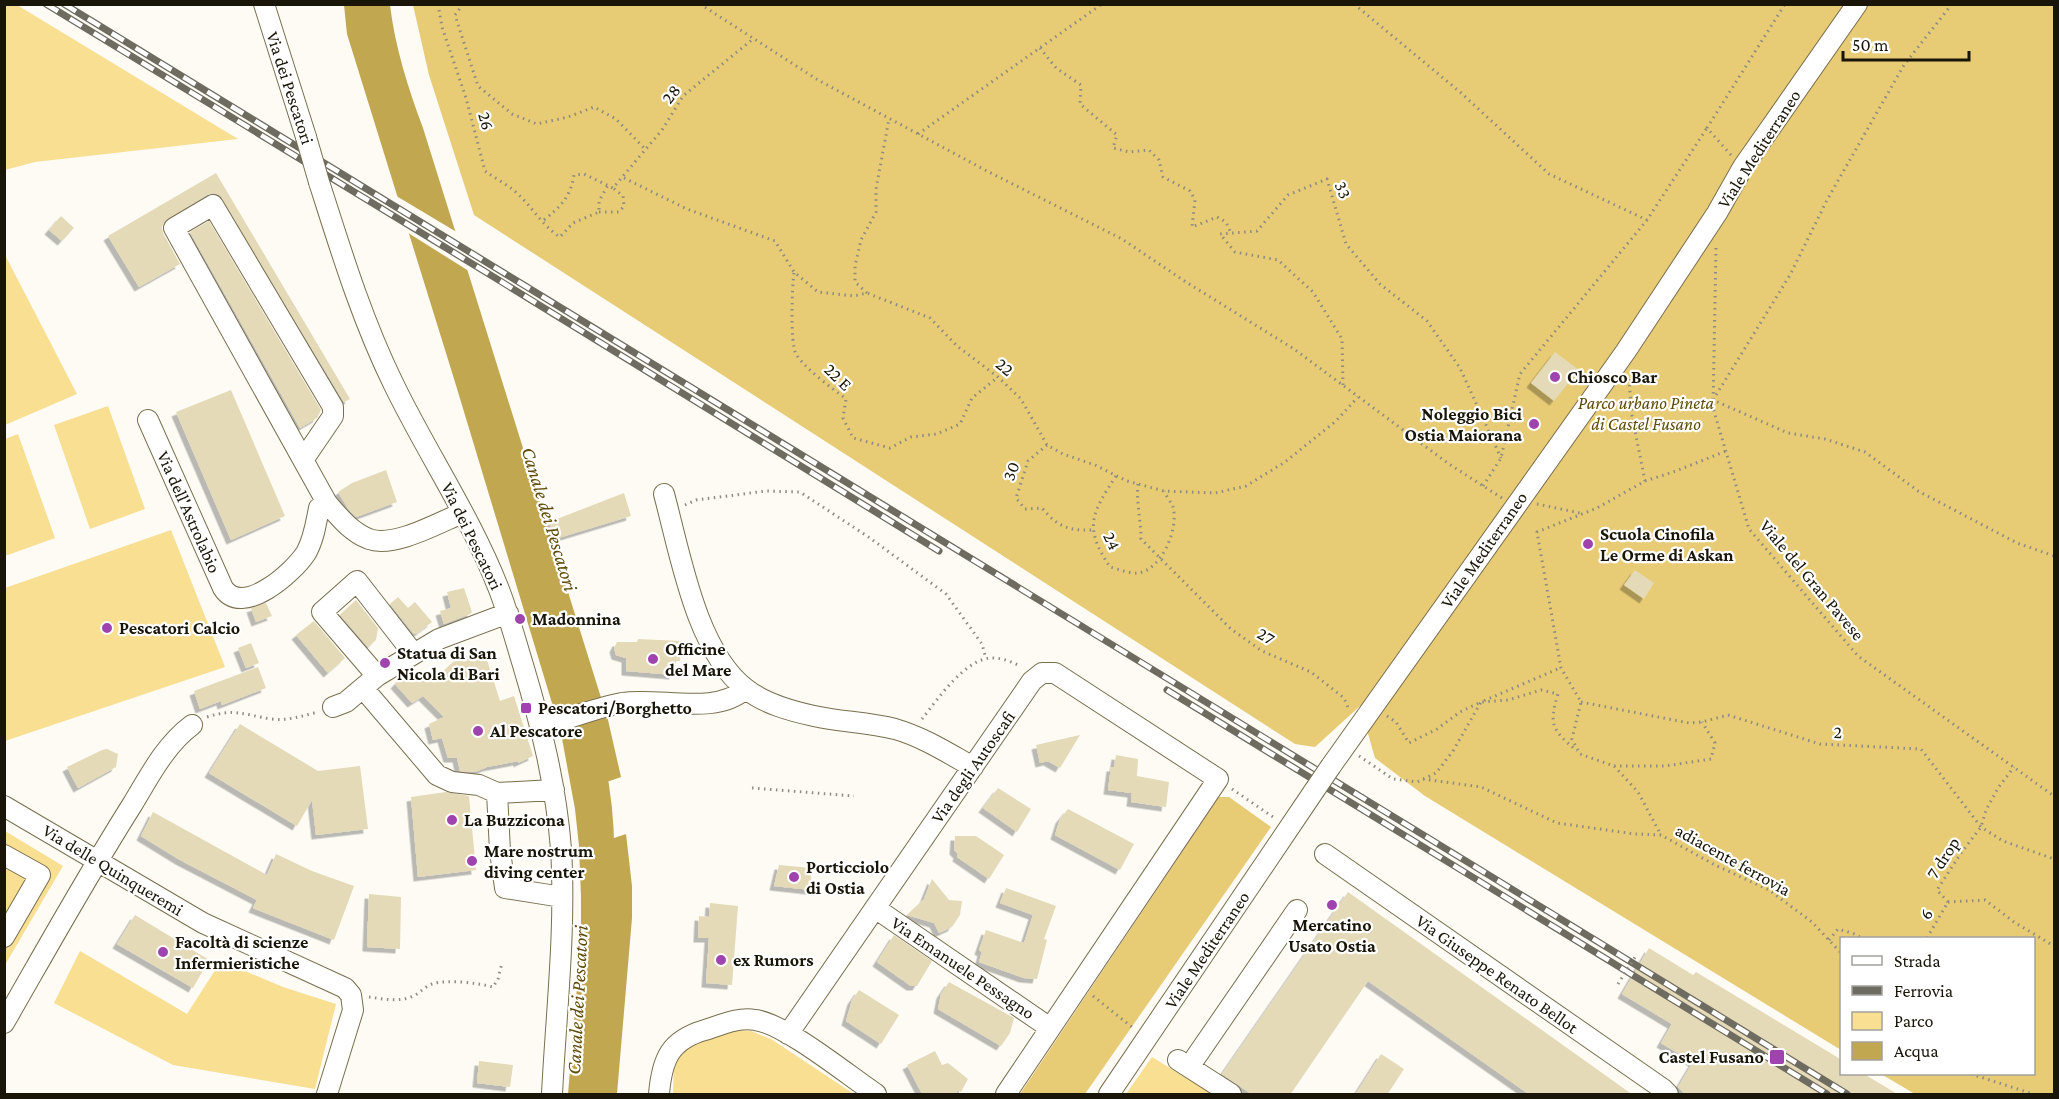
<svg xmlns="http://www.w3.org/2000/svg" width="2059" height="1099" viewBox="0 0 2059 1099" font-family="'Crimson Pro',serif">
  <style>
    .green { fill: #f8df92 }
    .forest { fill: #e7cb75 }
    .water { fill: #c2a751 }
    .pier { fill: #fdfbf4 }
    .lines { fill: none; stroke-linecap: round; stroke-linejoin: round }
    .canal { stroke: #c2a751; stroke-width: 18 }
    .building { fill: #e5dab7; filter: url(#shadow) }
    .minor-casing { stroke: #796f4f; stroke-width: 22 }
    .path { stroke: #8e8b81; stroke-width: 3; stroke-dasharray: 1.5 4.5; stroke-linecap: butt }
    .minor { stroke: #fff; stroke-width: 20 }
    .rail-casing { stroke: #6e6b60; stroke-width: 7 }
    .rail { stroke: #fff; stroke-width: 4.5; stroke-dasharray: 14; stroke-linecap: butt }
    .minor-bridge-casing { stroke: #796f4f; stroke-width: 22; stroke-linecap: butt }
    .path-bridge { stroke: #8e8b81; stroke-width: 3; stroke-dasharray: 1.5 4.5; stroke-linecap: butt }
    .minor-bridge { stroke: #fff; stroke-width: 20 }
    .poi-dot { fill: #9f44ae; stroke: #fff; stroke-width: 2 }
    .labels { text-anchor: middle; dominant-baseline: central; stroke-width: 4.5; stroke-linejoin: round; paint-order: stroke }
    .street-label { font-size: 18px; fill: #191508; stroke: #fff }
    .poi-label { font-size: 18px; font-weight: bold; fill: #191508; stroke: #fff; text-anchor: start }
    .park-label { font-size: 18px; font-style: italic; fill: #5d4a03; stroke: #fff }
    .water-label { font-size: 20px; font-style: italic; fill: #5f4c06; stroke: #fff }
  </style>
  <defs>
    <filter id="shadow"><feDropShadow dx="-4.5" dy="4.5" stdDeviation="0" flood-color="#0004"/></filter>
  </defs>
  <rect width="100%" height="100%" fill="#fdfbf4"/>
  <!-- green -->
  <path class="green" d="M5,4L17,5L238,139L35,162L5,170Z
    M4,253L77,394L5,425H4Z
    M108,406L145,509L90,529L54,425Z
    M18,434L55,538L5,556V439Z
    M171,530L225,667L5,741V588Z
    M5,831L63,866L5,965Z
    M80,951L187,1014L221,961L283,987L336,1004L315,1089L173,1065L54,1003Z
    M737,1030L751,1031L771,1039L854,1094H673L674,1060L690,1046Z
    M1152,1057L1212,1094H1126Z"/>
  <!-- forest -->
  <path class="forest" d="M413,5H2054V1094H1915L1881,1074H2034V938H1842L1841,1050L1425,796L1375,758L1360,706L1315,747L1295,744L474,215L429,75Z
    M1219,797H1229L1271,827L1085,1094H1020Z"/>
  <!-- water -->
  <path class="water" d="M344,5H390C395,47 408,88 423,128L608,720L621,777L601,784L605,841L626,834L632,886V918L617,1094H568L581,940V897L579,846L575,809L561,733L455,382L347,34Z"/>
  <!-- pier -->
  <path class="pier" d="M393,194L460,234L472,273L405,231Z"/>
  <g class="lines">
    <!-- canal -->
    <path class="canal" d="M596,764C603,797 606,831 605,864"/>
  </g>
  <!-- building -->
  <path class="building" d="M216,173L350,399L344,402L219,195L213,193L207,195L164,222L162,227L163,233L180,264L139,287L108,236Z
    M61,216L74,228L62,241L49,230Z
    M209,221L321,410L317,418L300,428L190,232Z
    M1555,352L1579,370L1554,401L1531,383Z
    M231,390L285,516L231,540L176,412Z
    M386,470L397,502L356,517L349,510L338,492L352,483Z
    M624,493L631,516L555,539L549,522Z
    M1635,570L1654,583L1644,599L1624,585Z
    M464,588L472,612L470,614L444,624L440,611L451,608L447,592Z
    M398,597L408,608L415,602L432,622L416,634H414L390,604Z
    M356,600L378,628L376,640L368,647L340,615Z
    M266,603L272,616L256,622L251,608Z
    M314,621L345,658L328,673L296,635Z
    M638,639L681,641L680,661H675L674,675L626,671V658L616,655L614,648L617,642H637Z
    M251,643L259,663L246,668L238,648Z
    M463,653L468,657L480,654L486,657L500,701L514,696L533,756L518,763V761L487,767L475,772L460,771L457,758H448L442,738L433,740L429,724L444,717L423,696L412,703L395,684L408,671L429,673L434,669L439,675Z
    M258,667L266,688L222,705L221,701L200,709L194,691Z
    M240,724L318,771L360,766L368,829L316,835L312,800L297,826L209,773Z
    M1080,735L1060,768L1048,761L1040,763L1036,745Z
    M107,749L118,754L116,767L78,788L67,767L102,750Z
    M1116,755L1138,759L1137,776L1169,782L1166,807L1131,802L1132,793L1108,790L1111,767H1114Z
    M998,788L1031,809L1017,832L983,808Z
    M446,792L469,796L476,870L418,877L411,797Z
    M1068,809L1134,844L1120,870L1055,835L1060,819Z
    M153,812L267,875L276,854L312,871L354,886L334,940L253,908L257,900L180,860L141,836Z
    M955,836H976L1004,855L989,879L957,857L958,854L954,850Z
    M779,865L811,868V890L774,886Z
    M932,879L949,900L962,901L960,915L952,927L939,933L934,923L907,915L924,899Z
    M1006,888L1056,906L1044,939L1047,940L1037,979L1024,978L979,962L982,952L979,950L986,930L1024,943L1033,915L1000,903Z
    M1348,892L1633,1095H1530L1368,981L1290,1095H1253L1222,1074Z
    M369,894L401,897L400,949L367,947Z
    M710,903L738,906L732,985L706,983L709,938H698L699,916L709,917Z
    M135,915L209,960L193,988L117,944Z
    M894,935L932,961L917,986H911L877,962Z
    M1649,948L1693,975L1696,972L1842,1060V1074H1864L1899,1095H1686L1678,1087L1693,1062L1661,1043L1672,1024L1622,994Z
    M949,982L1014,1018L1010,1033L1001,1046L938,1009L941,994Z
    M859,990L899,1015L881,1044L846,1021L852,1000Z
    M935,1051L942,1065L948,1063L968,1079L961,1092L958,1090L955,1095H925L921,1092L907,1065Z
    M1381,1054L1404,1069L1387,1095H1355Z
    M479,1061L513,1065L510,1087L477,1083Z"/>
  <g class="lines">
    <defs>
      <path id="minor" d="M264,4L306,137
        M319,182C341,251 362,320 394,385C427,453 470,516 498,587C508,612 515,639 523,665C541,725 556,785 561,849C566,929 556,1014 552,1094
        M148,420L223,588C242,618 293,573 306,553C314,539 316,523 319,508L327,503C339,517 351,532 369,539C394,548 438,523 462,513
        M303,460L333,416V407L213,205L174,228L327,503
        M664,494C680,553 696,651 746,689C765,704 791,711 814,716C841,722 868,722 895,729C923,737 948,753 973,767
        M377,676L322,612L357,581L413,653
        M363,688L437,775L452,782L479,785L497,793
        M333,707L346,702L377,676L439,639L508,613
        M541,727C568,719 595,708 622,703C660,697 715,716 745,689
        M1331,766L1626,351L1717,213L1743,167L1857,4
        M554,790L497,793L500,851L505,888L562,897
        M4,806L203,923L345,988L351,995L353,1010L327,1094
        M1325,854L1663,1089L1668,1094
        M4,855L40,875L4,937
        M875,908L1050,1028
        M4,1023C46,950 87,876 132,805C149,777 165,745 192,725
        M788,1034L1032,681L1042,673H1055L1218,779L1006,1094
        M1178,1060L1231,1094
        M1189,1067L1297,910
        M659,1094C662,1059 670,1040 705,1030C721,1025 738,1017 755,1020C784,1023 849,1076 876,1094
        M1109,1094L1314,791"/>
    </defs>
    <!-- minor casing -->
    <use href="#minor" class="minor-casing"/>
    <!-- path -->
    <path class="path" d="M438,4L442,27L466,98L485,171C496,179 510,186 520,196C534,210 544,227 560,237L573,223L599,212V201L608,185
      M463,4L455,15L478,86L512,114L537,124L568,117L594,107L616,119L646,150
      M700,4L818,80L985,170L1122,239L1186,282L1294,349L1449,464L1502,498
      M1354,4L1460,92L1549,174L1647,220L1707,128
      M1952,4L1904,65L1827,200L1790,275L1713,400L1788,433L1825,439L1865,452L1918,491L2017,543L2054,556
      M1040,48L1056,68L1081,85L1080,104L1117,135L1113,148L1129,152L1149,150L1159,160L1163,177L1190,191L1195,200L1192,227L1217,217L1226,222L1231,233
      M918,134L1102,4
      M1731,155L1707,128L1785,4
      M624,178L687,209L775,241L794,272L818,292L854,296L867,293L930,318L957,346L998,377L1021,399L1047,445L1063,454L1095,465L1127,481L1164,491L1215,493L1246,486L1285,462L1336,421L1358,397
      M599,212H619L624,206L623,196L613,188
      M544,220C561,206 570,198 574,175L584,174L613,188L662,130L683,96L753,39
      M1716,248L1713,408L1749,529L1858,656L2054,796
      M794,273C792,288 790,343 796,354C805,369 832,388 846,399L843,418L853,438L890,448L911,437L937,434L960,424L972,398L998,377
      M867,293L855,282V266L861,240L876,212V189L889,119
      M1629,379L1632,416L1645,481L1597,508L1537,532L1561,668L1581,702L1572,739L1580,754L1614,766L1638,792L1661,835
      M1343,385L1342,339L1313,292L1278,260L1235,252L1220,234L1257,231L1288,195L1327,179L1346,244L1380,284L1427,321L1460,368L1501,458
      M1047,445L1028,461L1016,498L1025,509L1042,508C1057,526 1068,531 1092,530
      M1116,476C1092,513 1083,527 1110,567C1118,569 1130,574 1138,573C1162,570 1179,528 1173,507C1171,502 1166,496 1164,491
      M1645,481L1676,471L1726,451
      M1138,484C1136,502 1141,520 1141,539L1231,629L1262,651L1311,672L1344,698L1349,710
      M1483,486L1501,458L1520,374L1647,220
      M1537,504L1580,513
      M685,505L696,500L766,491L800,492L870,538L946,594L982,644L986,659
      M1581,702L1689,723L1702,722L1728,715L1820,744L1921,749L1981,827L2003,841L2054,859
      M1387,716L1396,722L1409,743L1437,729L1460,712L1481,702L1508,700L1541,690L1558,694C1548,725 1553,731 1577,751
      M207,717C235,708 245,715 271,719C288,721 302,716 318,712
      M922,719C937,700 966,657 993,658C1003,658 1012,662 1020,666
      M1359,756L1393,779L1417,782L1436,773L1453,751L1481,702L1560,668
      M1614,766H1665L1711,759L1715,743L1702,722
      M1423,779L1481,787L1557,823L1635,834L1661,835L1715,865L1769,890L1812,922L1842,954
      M752,788L854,796
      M1232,789L1276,819
      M1948,902L1937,890L1961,853L1981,827L1986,810L1998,788L2014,767
      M1948,902L1985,900L2014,922L2054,946
      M1927,938L1948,902
      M1829,940L1838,929L1855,934L1861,938
      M1093,996L1133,1028
      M369,997C383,999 398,1002 411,997C419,994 424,987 432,984C447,979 478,983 493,987L498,979L502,963
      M1739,1065L1743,1059
      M1971,1074L2033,1094"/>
    <!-- minor -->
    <use href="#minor" class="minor"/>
    <defs>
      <path id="rail" d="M46,4L484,271L939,551
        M64,4L1847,1094
        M1167,690L1827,1094"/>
    </defs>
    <!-- rail casing -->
    <use href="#rail" class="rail-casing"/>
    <!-- rail -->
    <use href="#rail" class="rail"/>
    <defs>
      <path id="minor-bridge" d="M306,137L319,182
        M1314,791L1331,766"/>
    </defs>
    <!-- minor-bridge casing -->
    <use href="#minor-bridge" class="minor-bridge-casing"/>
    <!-- path-bridge -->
    <path class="path-bridge" d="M1618,984L1637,954"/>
    <!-- minor-bridge -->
    <use href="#minor-bridge" class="minor-bridge"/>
  </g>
  <!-- markers -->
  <g class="poi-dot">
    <circle cx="1555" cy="377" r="6"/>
    <circle cx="1534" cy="424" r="6"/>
    <circle cx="1588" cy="544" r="6"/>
    <circle cx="520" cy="619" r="6"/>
    <circle cx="107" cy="628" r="6"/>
    <circle cx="653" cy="659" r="6"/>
    <circle cx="385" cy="663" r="6"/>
    <rect x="520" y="702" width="12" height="12" rx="3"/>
    <circle cx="478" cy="731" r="6"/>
    <circle cx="452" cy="820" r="6"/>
    <circle cx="472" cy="861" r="6"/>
    <circle cx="794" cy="877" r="6"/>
    <circle cx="1332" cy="905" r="6"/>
    <circle cx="163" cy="952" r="6"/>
    <circle cx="721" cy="960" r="6"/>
    <rect x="1769" y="1049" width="16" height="16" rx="3"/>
  </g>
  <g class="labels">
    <!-- street labels -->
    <g class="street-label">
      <text transform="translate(290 88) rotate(72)">Via dei Pescatori</text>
      <text transform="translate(671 94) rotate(-52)">28</text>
      <text transform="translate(486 121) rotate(75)">26</text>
      <text transform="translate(1759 149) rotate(-57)">Viale Mediterraneo</text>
      <text transform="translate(1343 190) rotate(68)">33</text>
      <text transform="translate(1005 367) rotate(40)">22</text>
      <text transform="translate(838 377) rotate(44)">22 E</text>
      <text transform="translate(1011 471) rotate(-69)">30</text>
      <text transform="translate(189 512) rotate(66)">Via dell'Astrolabio</text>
      <text transform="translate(472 536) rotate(64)">Via dei Pescatori</text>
      <text transform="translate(1112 541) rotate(65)">24</text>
      <text transform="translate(1484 550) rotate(-55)">Viale Mediterraneo</text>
      <text transform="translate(1812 580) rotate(50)">Viale del Gran Pavese</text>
      <text transform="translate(1266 636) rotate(31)">27</text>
      <text transform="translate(1838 732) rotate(4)">2</text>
      <text transform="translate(973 767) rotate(-55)">Via degli Autoscafi</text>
      <text transform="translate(1943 858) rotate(-57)">7 drop</text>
      <text transform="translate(1733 860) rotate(29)">adiacente ferrovia</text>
      <text transform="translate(113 870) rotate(31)">Via delle Quinqueremi</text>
      <text transform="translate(1926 914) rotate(-60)">6</text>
      <text transform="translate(1207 950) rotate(-56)">Viale Mediterraneo</text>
      <text transform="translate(963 968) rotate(34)">Via Emanuele Pessagno</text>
      <text transform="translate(1497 974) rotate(35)">Via Giuseppe Renato Bellot</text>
    </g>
    <!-- poi labels -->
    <g class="poi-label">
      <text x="1567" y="377">Chiosco Bar</text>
      <text x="1522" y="414" text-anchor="end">Noleggio Bici<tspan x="1522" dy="21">Ostia Maiorana</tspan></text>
      <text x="1600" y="534">Scuola Cinofila<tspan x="1600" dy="21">Le Orme di Askan</tspan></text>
      <text x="532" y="619">Madonnina</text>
      <text x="119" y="628">Pescatori Calcio</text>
      <text x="665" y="649">Officine<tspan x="665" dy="21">del Mare</tspan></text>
      <text x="397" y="653">Statua di San<tspan x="397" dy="21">Nicola di Bari</tspan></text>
      <text x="538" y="708">Pescatori/Borghetto</text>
      <text x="490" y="731">Al Pescatore</text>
      <text x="464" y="820">La Buzzicona</text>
      <text x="484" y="851">Mare nostrum<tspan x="484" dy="21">diving center</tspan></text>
      <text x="806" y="867">Porticciolo<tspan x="806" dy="21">di Ostia</tspan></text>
      <text x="1332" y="925" text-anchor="middle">Mercatino<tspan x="1332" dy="21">Usato Ostia</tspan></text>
      <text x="175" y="942">Facoltà di scienze<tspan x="175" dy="21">Infermieristiche</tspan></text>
      <text x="733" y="960">ex Rumors</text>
      <text x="1764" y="1057" text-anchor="end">Castel Fusano</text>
    </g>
    <!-- park labels -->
    <g class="park-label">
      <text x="1646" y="403">Parco urbano Pineta<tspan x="1646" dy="21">di Castel Fusano</tspan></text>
    </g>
    <!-- water labels -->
    <g class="water-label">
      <text transform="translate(550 519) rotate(73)">Canale dei Pescatori</text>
      <text transform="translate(577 1000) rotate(-87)">Canale dei Pescatori</text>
    </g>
  </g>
  <!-- border -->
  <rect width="2059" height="1099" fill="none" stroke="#191508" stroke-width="12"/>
  <!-- legend -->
  <rect x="1840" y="937" width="195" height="138" fill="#ffffff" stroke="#a3a19c" stroke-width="1.5"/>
  <rect x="1852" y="956" width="30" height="9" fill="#ffffff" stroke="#a3a19c" stroke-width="1.5"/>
  <text x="1894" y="967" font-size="18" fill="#191508">Strada</text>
  <rect x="1852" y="986" width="30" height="9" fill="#6e6b60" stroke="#a3a19c" stroke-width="1.5"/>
  <text x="1894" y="997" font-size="18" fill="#191508">Ferrovia</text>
  <rect x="1852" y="1012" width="30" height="18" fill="#f8df92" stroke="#a3a19c" stroke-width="1.5"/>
  <text x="1894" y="1027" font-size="18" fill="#191508">Parco</text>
  <rect x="1852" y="1042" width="30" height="18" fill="#c2a751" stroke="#a3a19c" stroke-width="1.5"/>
  <text x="1894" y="1057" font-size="18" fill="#191508">Acqua</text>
  <!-- scale -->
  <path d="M1843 51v9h126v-9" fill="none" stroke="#191508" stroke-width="3"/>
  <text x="1852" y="51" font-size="18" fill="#191508" stroke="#ffffff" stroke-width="4.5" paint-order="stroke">50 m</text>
</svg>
